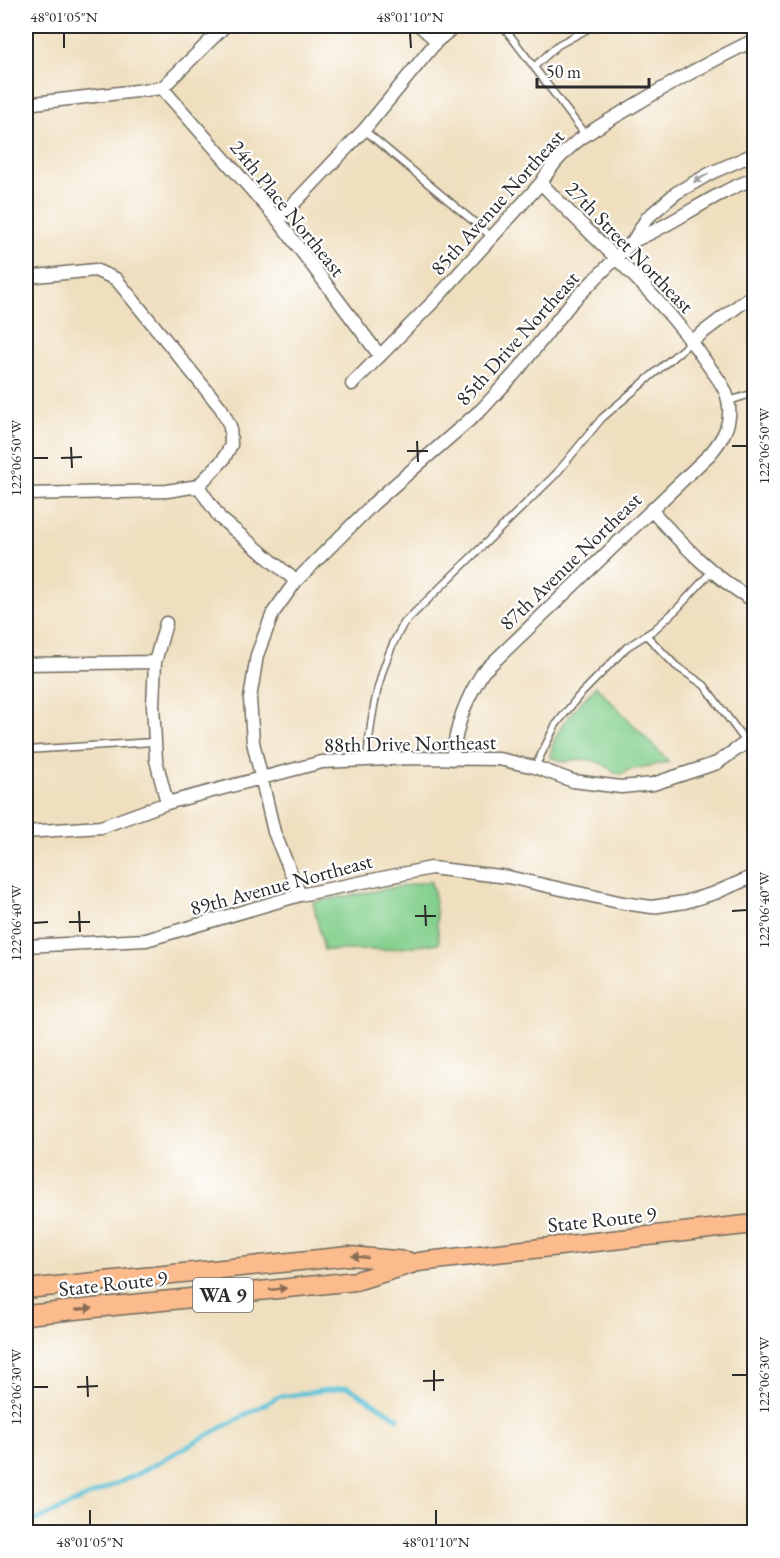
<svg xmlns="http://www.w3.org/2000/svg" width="780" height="1558" viewBox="0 0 780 1558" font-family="'EB Garamond',serif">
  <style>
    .green { fill: #85d08e; stroke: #587e5c; stroke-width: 1.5 }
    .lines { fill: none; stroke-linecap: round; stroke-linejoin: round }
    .stream { stroke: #5ac1d8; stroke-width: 4.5 }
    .service-casing { stroke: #706a5f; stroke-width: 9 }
    .minor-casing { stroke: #706a5f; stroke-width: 15 }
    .primary-casing { stroke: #706a5f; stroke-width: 21 }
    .service { stroke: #fff; stroke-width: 6 }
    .minor { stroke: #fff; stroke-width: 12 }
    .primary { stroke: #fbbb8c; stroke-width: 18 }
    .oneway { fill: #a0a0a0 }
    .oneway2 { fill: #896c57 }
    .ticks { fill: none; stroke: #2b2b2b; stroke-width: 2 }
    .labels { text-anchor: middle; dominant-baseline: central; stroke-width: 4.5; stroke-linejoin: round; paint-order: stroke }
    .shield { fill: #fff; stroke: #6b6b6b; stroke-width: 1.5 }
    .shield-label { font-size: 20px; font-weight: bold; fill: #2b2b2b }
    .street-label { font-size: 21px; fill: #2b2b2b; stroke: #fff }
    .neatline { fill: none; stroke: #2b2b2b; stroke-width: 2 }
    .ticks-label { font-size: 15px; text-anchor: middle; fill: #2b2b2b }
  </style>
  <rect width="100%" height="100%" fill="#fff"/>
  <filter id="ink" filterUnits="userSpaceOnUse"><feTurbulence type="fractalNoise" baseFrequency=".0167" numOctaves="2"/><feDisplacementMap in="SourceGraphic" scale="12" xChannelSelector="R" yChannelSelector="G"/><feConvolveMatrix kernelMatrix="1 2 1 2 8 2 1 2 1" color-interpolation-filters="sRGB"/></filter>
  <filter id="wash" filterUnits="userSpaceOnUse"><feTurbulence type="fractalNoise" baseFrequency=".008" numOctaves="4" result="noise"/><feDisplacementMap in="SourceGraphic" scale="24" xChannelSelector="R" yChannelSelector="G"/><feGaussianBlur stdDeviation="1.35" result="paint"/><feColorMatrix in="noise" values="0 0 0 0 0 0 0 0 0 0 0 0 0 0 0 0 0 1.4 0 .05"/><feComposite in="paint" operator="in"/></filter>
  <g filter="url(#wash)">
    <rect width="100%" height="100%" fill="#efdfbf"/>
    <!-- green -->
    <path class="green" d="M596,686L669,762L628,770L623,774L614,773C603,760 580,756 565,762L550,757C555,725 576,709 596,686Z
      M430,881L434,891L439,943L385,950H324L313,902Z"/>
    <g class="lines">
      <!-- stream -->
      <path class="stream" d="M26,1525L135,1475L278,1397L348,1387L398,1418"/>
    </g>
  </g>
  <g filter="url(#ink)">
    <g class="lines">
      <defs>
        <path id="service" d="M503,26L584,133
          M535,66L558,45L593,26
          M364,130L492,237
          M729,401L754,393
          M646,635L676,666L704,685L746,742
          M26,750L153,742
          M367,760C371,713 379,664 404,623L556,474L602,418L692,341
          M535,767L555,726L578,697L627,647L654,630L677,609L711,572"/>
        <path id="minor" d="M420,26L437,41
          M162,88L278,220L380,356
          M26,104L162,88L225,26
          M278,220L364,130L437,41L455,26
          M633,241C675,224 711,194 754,179
          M26,277L95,270L116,279L221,408L230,426L231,445L223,460L198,486L167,491L26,494
          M693,340L754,294
          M352,384L434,301L541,183C564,144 591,131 628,109C669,84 711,61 754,40
          M198,486L220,518L296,581
          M651,510C683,545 713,577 754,601
          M166,623L155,662L153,705L156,760L167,803
          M26,664L155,662
          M452,759C457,723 464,703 483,672L710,454C723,439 733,422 728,400C726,387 715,375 708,365C662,295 597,243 541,183
          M26,832L101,827L167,803L322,762L410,758L499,759L535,767L573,781L621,787L653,784L717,763L754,737
          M300,895L274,832L253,742L250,699L257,655L273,613L296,581L374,503L482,409L518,370L571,303L633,241L647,218L676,193L711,173L754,154
          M26,946L146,940L300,895L431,868L508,877L623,903L652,907L685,902L715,893L754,876"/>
        <path id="primary" d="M26,1289L349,1256L407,1261
          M26,1315L356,1281L418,1262L754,1224"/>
      </defs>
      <!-- service casing -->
      <use href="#service" class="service-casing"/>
      <!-- minor casing -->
      <use href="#minor" class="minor-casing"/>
      <!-- primary casing -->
      <use href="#primary" class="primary-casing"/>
      <!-- service -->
      <use href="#service" class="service"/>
      <!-- minor -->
      <use href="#minor" class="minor"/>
      <!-- primary -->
      <use href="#primary" class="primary"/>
    </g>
    <!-- one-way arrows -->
    <defs><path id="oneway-solid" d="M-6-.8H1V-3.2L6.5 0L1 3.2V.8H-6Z" transform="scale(1.5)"/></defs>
    <use class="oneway" href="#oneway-solid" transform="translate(701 178) rotate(149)"/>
    <g class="oneway2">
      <use href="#oneway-solid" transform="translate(360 1257) rotate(-174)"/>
      <use href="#oneway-solid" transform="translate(278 1289) rotate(-6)"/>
      <use href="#oneway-solid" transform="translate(84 1309) rotate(-6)"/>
    </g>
  </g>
  <!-- ticks -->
  <path class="ticks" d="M64,33V48M410,33L411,48M417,441L418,462M732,446H747M71,447L72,468M407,451H428M33,458H48M61,458L82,457M425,905L426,926M79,911L80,932M732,911L747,910M415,916H436M69,922H90M33,923L48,922M434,1370V1391M732,1375H747M87,1376L88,1397M423,1381L444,1380M33,1387H48M77,1387L98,1386M90,1510V1525M436,1510V1525"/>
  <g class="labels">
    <!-- shield labels -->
    <rect class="shield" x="193" y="1278" width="60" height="34" rx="4.5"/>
    <g class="shield-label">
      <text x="223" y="1295">WA 9</text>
    </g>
    <!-- street labels -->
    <g class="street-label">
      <text transform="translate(497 202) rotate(-48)">85th Avenue Northeast</text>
      <text transform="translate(288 208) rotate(51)">24th Place Northeast</text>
      <text transform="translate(630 247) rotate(46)">27th Street Northeast</text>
      <text transform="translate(517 338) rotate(-48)">85th Drive Northeast</text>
      <text transform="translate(570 561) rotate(-44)">87th Avenue Northeast</text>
      <text transform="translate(410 743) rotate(-1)">88th Drive Northeast</text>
      <text transform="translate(281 884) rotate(-15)">89th Avenue Northeast</text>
      <text transform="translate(602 1219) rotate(-6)">State Route 9</text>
      <text transform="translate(113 1283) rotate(-6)">State Route 9</text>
    </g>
  </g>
  <!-- margin -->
  <rect width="780" height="1558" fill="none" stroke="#fff" stroke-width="66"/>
  <!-- scale -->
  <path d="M537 78v9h112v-9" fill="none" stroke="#2b2b2b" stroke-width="3"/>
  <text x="546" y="78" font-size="18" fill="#2b2b2b" stroke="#ffffff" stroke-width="4.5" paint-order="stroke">50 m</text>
  <rect x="33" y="33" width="714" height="1492" class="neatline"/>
  <g class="ticks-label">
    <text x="64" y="22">48°01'05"N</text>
    <text x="410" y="22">48°01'10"N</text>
    <text transform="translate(764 446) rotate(-90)" y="5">122°06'50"W</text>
    <text transform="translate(16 458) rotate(-90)" y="5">122°06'50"W</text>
    <text transform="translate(764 910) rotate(-90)" y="5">122°06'40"W</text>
    <text transform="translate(16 923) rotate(-90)" y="5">122°06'40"W</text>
    <text transform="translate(764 1375) rotate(-90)" y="5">122°06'30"W</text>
    <text transform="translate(16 1387) rotate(-90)" y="5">122°06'30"W</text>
    <text x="90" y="1547">48°01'05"N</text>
    <text x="436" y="1547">48°01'10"N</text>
  </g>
</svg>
